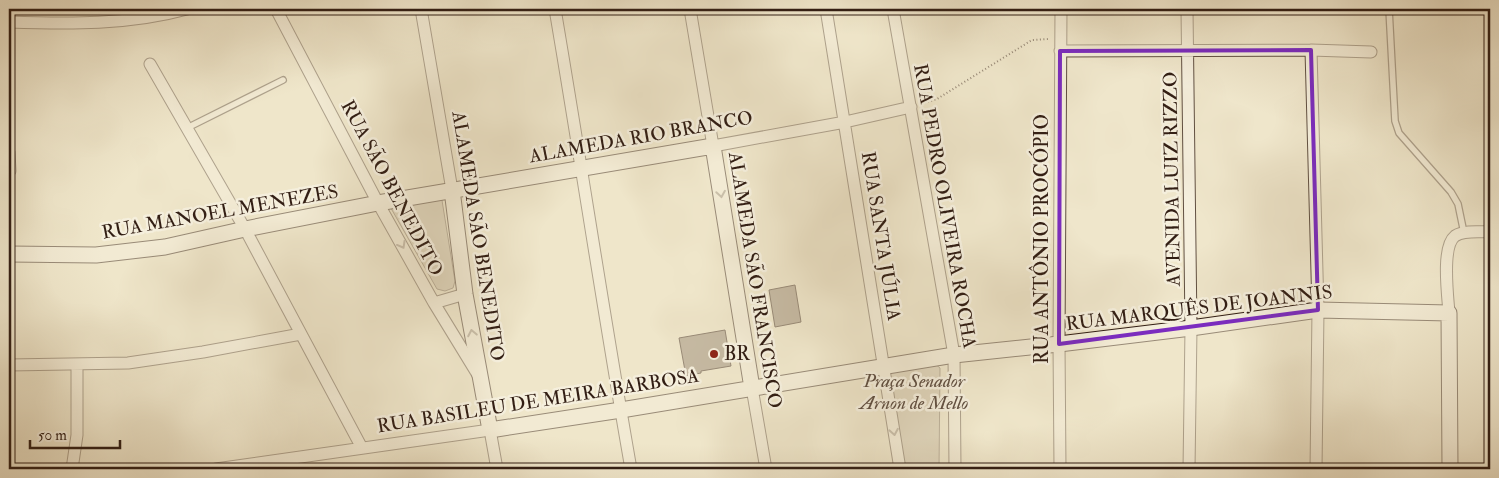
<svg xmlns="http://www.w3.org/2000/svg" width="1499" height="478" viewBox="0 0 1499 478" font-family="'IM FELL Double Pica',serif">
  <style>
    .green { fill: #cfc4ac; stroke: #807160 }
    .building { fill: #948673; stroke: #321e14 }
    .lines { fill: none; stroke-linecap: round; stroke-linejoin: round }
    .lane-casing { stroke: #615042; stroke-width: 8 }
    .street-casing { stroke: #615042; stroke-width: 13 }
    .secondary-casing { stroke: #321e14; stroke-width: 17 }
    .path { stroke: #321e14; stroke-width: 2; stroke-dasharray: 1 2.5; stroke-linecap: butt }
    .lane { stroke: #f5efdd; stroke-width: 5.5 }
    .street { stroke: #f5efdd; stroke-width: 11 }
    .secondary { stroke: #f5efdd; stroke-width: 15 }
    .oneway { stroke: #9d9183 }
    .marked { fill: none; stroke: #7b2cbf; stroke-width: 4; stroke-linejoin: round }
    .poi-dot { fill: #8f2418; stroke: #f5efdd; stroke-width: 2 }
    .labels { text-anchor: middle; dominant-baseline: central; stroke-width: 5; stroke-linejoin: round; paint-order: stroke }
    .street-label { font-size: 19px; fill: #321e14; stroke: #f5efdd }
    .poi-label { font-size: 19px; fill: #321e14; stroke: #f5efdd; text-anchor: start }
    .park-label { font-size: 19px; font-style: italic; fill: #615042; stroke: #f5efdd }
  </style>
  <rect width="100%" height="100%" fill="#efe6cb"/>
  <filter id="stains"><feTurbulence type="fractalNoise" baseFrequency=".004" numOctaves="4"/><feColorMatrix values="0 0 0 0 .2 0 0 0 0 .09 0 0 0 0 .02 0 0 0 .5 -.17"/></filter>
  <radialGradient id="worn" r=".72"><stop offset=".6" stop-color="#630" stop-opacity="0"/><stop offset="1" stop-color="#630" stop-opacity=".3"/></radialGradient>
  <!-- green -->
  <path class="green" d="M440,188L455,281L453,288L445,291L437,289L388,203Z
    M934,363L940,368L939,469H901L887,378L891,371Z"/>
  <!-- building -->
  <path class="building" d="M795,285L801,322L775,327L769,290Z
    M725,330L731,366L701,371V373L686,376L679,338Z"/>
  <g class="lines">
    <defs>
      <path id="lane" d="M1389,9L1395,121L1399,133L1451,192L1458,204L1464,233
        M187,128L283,80"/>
      <path id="street" d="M276,9L378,203L434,303L478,375
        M421,9L452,190
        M555,9C581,162 604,316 631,469
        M690,9L713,146L845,122L911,107
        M826,9C852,162 874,316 900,469
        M893,9L954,355L955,469
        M1187,9L1191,328L1189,469
        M9,22C69,24 129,25 187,9
        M1311,50L1318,310L1316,469
        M1060,51L1311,50L1371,52
        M150,64L245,229L362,448
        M9,152L10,171
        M434,303L465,294
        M1449,313C1448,297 1441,247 1455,236C1464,230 1480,232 1490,232
        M9,365L128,363L203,352L301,334
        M752,388L766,469
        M72,469L77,435V364
        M216,469L490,430L497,469
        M1060,469L1059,344L1061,9"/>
      <path id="secondary" d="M452,190L465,294L490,430L621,410L954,355L1059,344L1191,328L1318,310L1449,313L1450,469
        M9,254L96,255L165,247L245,229L378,203L713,146L752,388"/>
    </defs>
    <!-- lane casing -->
    <use href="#lane" class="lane-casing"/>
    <!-- street casing -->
    <use href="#street" class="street-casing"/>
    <!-- secondary casing -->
    <use href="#secondary" class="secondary-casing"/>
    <!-- path -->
    <path class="path" d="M921,104L937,99L1032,40L1049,39"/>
    <!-- lane -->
    <use href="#lane" class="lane"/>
    <!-- street -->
    <use href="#street" class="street"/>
    <!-- secondary -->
    <use href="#secondary" class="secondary"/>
  </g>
  <!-- one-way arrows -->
  <defs><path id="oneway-chevron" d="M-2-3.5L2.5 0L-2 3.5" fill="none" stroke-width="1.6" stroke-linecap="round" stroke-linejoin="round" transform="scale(1.25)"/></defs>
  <g class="oneway">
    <use href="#oneway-chevron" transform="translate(721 194) rotate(81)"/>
    <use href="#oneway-chevron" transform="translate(402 245) rotate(61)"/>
    <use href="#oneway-chevron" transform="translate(472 333) rotate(-101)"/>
    <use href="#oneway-chevron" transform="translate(894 432) rotate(80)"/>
  </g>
  <!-- marked area -->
  <path d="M0 0H1499V478H0ZM1311,50L1318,310L1059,344L1060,51Z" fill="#efe6cb" fill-opacity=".55" fill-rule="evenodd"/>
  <path class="marked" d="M1311,50L1318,310L1059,344L1060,51Z"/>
  <!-- markers -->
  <circle class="poi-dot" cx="714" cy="354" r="5"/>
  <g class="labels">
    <!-- street labels -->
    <g class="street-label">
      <text transform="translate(641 137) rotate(-10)">ALAMEDA RIO BRANCO</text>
      <text transform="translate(1172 179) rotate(-91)">AVENIDA LUIZ RIZZO</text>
      <text transform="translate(392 188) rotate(62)">RUA SÃO BENEDITO</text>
      <text transform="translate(945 206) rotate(80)">RUA PEDRO OLIVEIRA ROCHA</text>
      <text transform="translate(220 212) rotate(-10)">RUA MANOEL MENEZES</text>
      <text transform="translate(478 236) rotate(81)">ALAMEDA SÃO BENEDITO</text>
      <text transform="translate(881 236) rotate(81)">RUA SANTA JÚLIA</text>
      <text transform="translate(1042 239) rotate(-90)">RUA ANTÔNIO PROCÓPIO</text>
      <text transform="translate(755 280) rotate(81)">ALAMEDA SÃO FRANCISCO</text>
      <text transform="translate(1199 308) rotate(-7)">RUA MARQUÊS DE JOANNIS</text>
      <text transform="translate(538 401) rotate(-9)">RUA BASILEU DE MEIRA BARBOSA</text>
    </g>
    <!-- poi labels -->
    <g class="poi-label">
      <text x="724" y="354">BR</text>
    </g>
    <!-- park labels -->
    <g class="park-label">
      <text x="914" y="381">Praça Senador<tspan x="914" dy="22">Arnon de Mello</tspan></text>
    </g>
  </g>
  <!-- margin -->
  <rect width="1499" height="478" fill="none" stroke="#efe6cb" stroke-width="30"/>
  <rect x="10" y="10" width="1479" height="458" fill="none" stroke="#321e14" stroke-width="2.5"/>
  <rect x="15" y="15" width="1469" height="448" fill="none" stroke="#321e14"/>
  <!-- scale -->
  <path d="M30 440v8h90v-8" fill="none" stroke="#321e14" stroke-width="2.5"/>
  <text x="38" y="440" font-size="15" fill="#321e14" stroke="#f5efdd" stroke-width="4" paint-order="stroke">50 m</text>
  <rect width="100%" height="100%" filter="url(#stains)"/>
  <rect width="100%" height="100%" fill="url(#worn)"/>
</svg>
